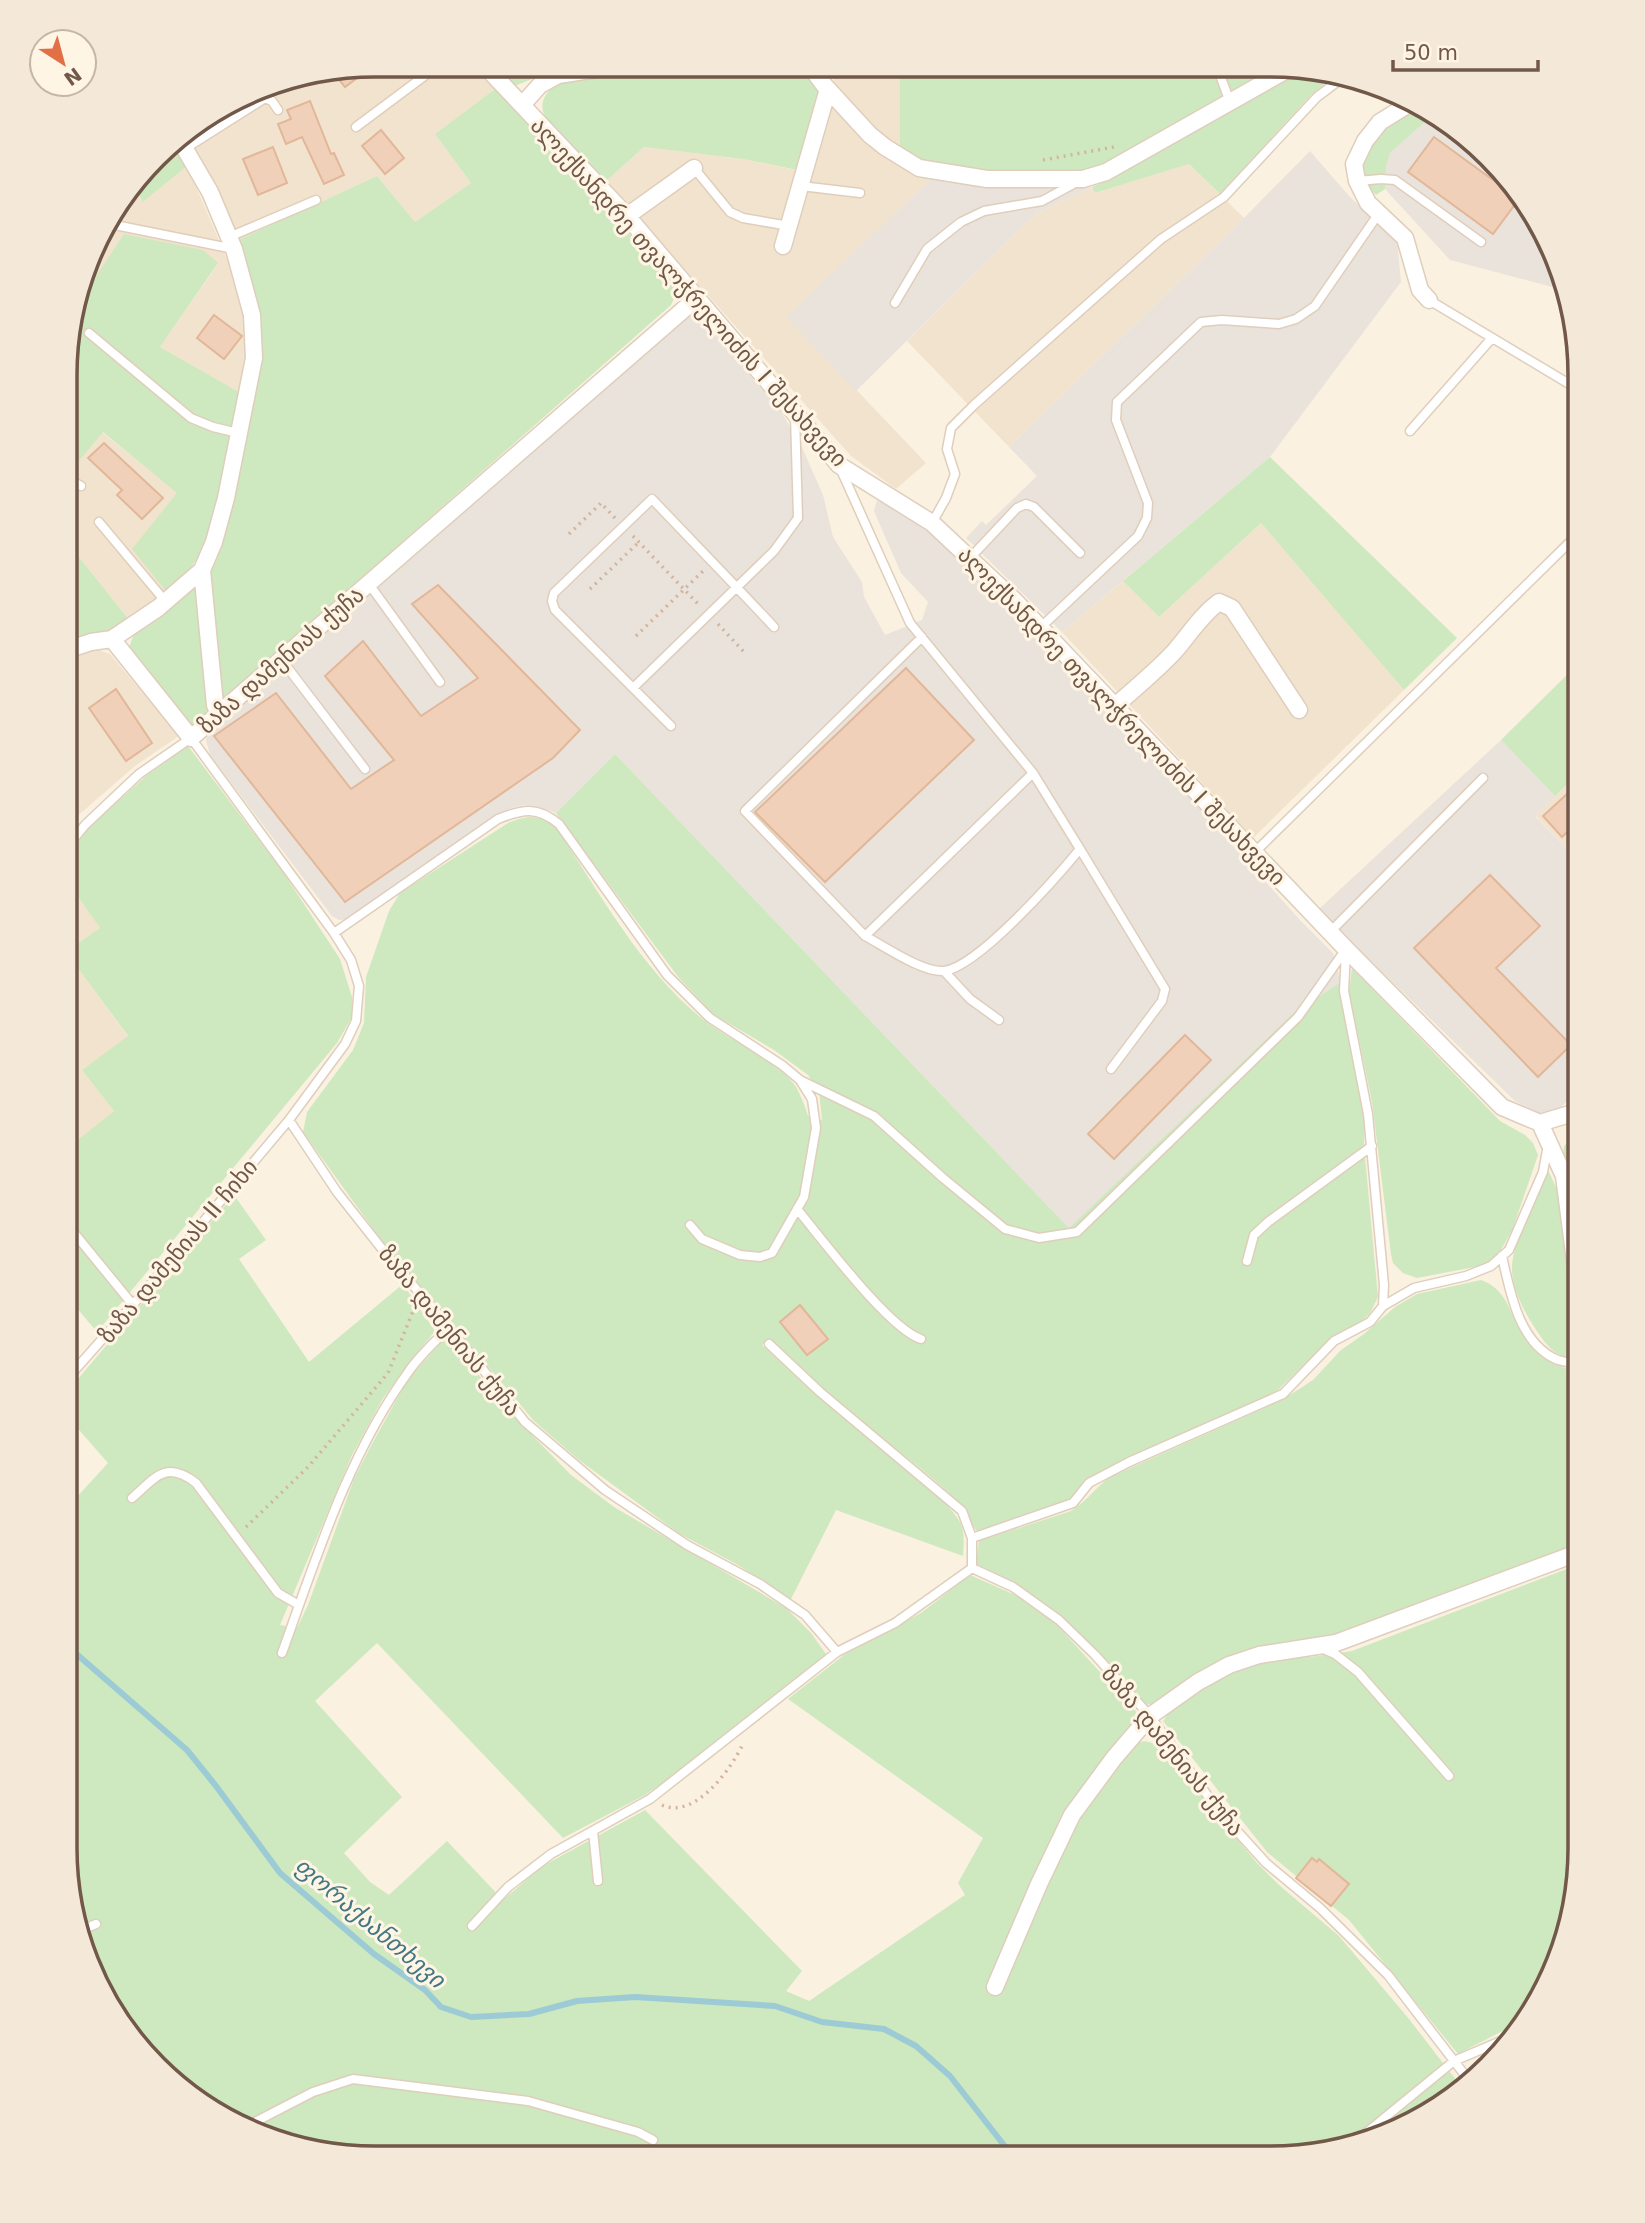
<svg xmlns="http://www.w3.org/2000/svg" width="1645" height="2223" viewBox="0 0 1645 2223" font-family="'DejaVu Sans','Noto Sans Georgian',sans-serif">
  <style>
    .residential { fill: #f2e3ce }
    .industrial { fill: #eae3db }
    .green { fill: #cee8bf }
    .lines { fill: none; stroke-linecap: round; stroke-linejoin: round }
    .stream { stroke: #9ccad5; stroke-width: 6 }
    .building { fill: #f0d0b8; stroke: #e2b799; stroke-width: 2 }
    .service-casing { stroke: #dfcebc; stroke-width: 11 }
    .minor-casing { stroke: #dfcebc; stroke-width: 19 }
    .path { stroke: #d4b49c; stroke-width: 3.5; stroke-dasharray: 2 5; stroke-linecap: butt }
    .service { stroke: #fff; stroke-width: 8 }
    .minor { stroke: #fff; stroke-width: 16 }
    .labels { text-anchor: middle; dominant-baseline: central; stroke-width: 6; stroke-linejoin: round; paint-order: stroke }
    .street-label { font-size: 23px; fill: #715848; stroke: #fff5e5 }
    .water-label { font-size: 24px; font-style: italic; fill: #437784; stroke: #fff5e5 }
    .rim { fill: none; stroke: #715848; stroke-width: 3.5 }
  </style>
  <rect width="100%" height="100%" fill="#fbf1e0"/>
  <!-- residential -->
  <path class="residential" d="M375,65H473L495,89L435,134L471,183L415,222L377,176L236,241L185,134L275,81Z
    M832,66H900V149L880,136L834,86Z
    M829,105L874,148L933,177L787,317L926,463L896,489L851,456L606,181L644,147L743,159L810,173Z
    M1189,164L1244,218L1009,447L907,341L1035,214L1092,187L1095,193Z
    M187,166L231,268L246,315L248,355L239,392L160,347L218,264L83,297L81,295L106,220L134,187L143,202Z
    M102,432L178,493L166,591L130,621L67,542V494L74,488L67,482V475Z
    M1261,523L1404,690L1253,838L1062,632L1123,581L1159,617Z
    M96,649L110,654L179,736L135,766L67,825V656L84,650Z
    M1580,771V862L1535,815Z
    M66,880L100,928L67,953L128,1037L82,1070L114,1111L66,1149Z"/>
  <!-- industrial -->
  <path class="industrial" d="M1434,114L1443,117L1503,171L1548,238L1560,289L1450,260L1385,189L1386,167L1390,153Z
    M1310,151L1350,197L1397,240L1401,282L1270,457L1062,632L966,538L982,521L986,525L1037,476L1009,447L1244,218Z
    M933,177L989,188L1060,184L1092,187L1035,214L856,391L786,317Z
    M695,312L780,410L801,445L823,495L833,537L862,582L864,597L885,635L922,620L928,602L901,573L874,511L877,500L924,523L1111,711L1300,920L1333,953L1341,982L1292,1014L1069,1228L615,754L556,813L537,806L524,805L511,808L348,919L339,920L332,916L210,755L206,740L210,731Z
    M1501,740L1555,796L1535,816L1580,862V1089L1560,1108L1540,1114L1515,1101L1318,910Z"/>
  <!-- green -->
  <path class="green" d="M495,65H591L546,73L515,86Z
    M666,66H801L821,88L797,170L743,159L644,147L606,181L545,117C538,101 546,93 558,82Z
    M900,66L1280,67L1113,162L1084,173L982,171L931,165L900,149Z
    M1307,67L1334,76L1311,95L1220,194L1189,164L1095,193L1092,187L1122,173Z
    M495,89L673,281L676,294L671,305L198,722L189,726L127,653L134,634L155,619L215,563L224,540L255,383L260,334L259,307L236,241L377,176L415,222L471,183L435,134Z
    M1415,107L1434,114L1390,153L1386,167L1385,189L1376,195L1364,181L1361,166L1366,149L1385,125Z
    M172,141L187,166L143,202L134,187Z
    M124,234L203,250L218,263L160,347L239,392L221,498L210,539L192,566L166,591L132,549L177,493L103,432L67,475V334L81,295L83,296Z
    M1270,457L1457,638L1404,690L1261,523L1159,617L1123,581Z
    M67,542L130,621L100,636L67,647Z
    M1580,662V771L1555,796L1501,740Z
    M188,746L283,872L340,959L352,997V1017L337,1043L97,1332L66,1295V1149L114,1111L82,1070L128,1036L66,952L100,928L66,880L67,857L86,830L146,776Z
    M615,754L1069,1228L1292,1014L1341,982L1342,1002L1365,1119L1364,1146L1378,1297L1370,1313L1357,1326L1329,1340L1277,1391L1086,1479L1069,1501L977,1531C969,1523 970,1512 961,1504C923,1467 878,1437 838,1402C815,1382 793,1360 771,1339L762,1345L817,1396L944,1502C964,1524 965,1527 963,1556L836,1510L791,1599L738,1565L680,1534L579,1460L534,1421L379,1237L303,1132L307,1112L353,1050L364,1023L366,977L389,911L400,893L508,823C528,815 537,814 556,827C600,894 645,976 709,1024C732,1041 781,1064 796,1087C801,1096 805,1106 808,1116L822,1120L819,1091L808,1075L774,1050L713,1014L679,978L556,813Z
    M1352,968L1500,1121L1525,1135L1533,1143L1538,1155L1513,1228L1501,1250L1488,1263L1480,1266L1417,1278L1403,1273L1393,1263L1391,1254L1372,1102L1349,992Z
    M1580,1132V1235L1575,1197L1563,1155L1564,1146Z
    M1548,1170L1560,1196L1580,1343V1360H1577C1553,1356 1546,1345 1533,1325C1523,1309 1513,1290 1512,1271C1510,1246 1538,1195 1548,1170Z
    M234,1195L266,1240L239,1259L309,1362L403,1284L435,1331L404,1369L382,1400L352,1455L280,1625L297,1628L308,1605L354,1479L372,1444L408,1379L446,1337L521,1424L571,1475L614,1507L786,1608L811,1633L826,1654L693,1762L645,1795L563,1838L377,1643L315,1701L402,1797L344,1853L370,1882L389,1895L447,1841L503,1900L541,1867L645,1810L802,1971L786,1991L809,2001L965,1895L958,1883L983,1838L788,1699L844,1655L921,1613L970,1575L1015,1595L1056,1624L1141,1717L1093,1775L1047,1849L989,1991L1002,1993L1068,1837L1092,1799L1133,1746C1143,1738 1150,1741 1160,1747L1257,1863L1279,1885L1339,1936L1409,2019L1463,2089L1407,2126L1270,2158L335,2156L202,2106L142,2053L97,1985L65,1848V1510L108,1463L66,1415V1393Z
    M1481,1280C1506,1289 1508,1309 1520,1330C1528,1343 1541,1357 1555,1364C1564,1368 1571,1369 1580,1375V1545L1320,1641L1293,1642L1249,1651L1157,1703L1145,1705L1060,1614L1014,1582L976,1564L979,1541L1071,1511C1086,1502 1096,1487 1110,1477L1282,1400L1313,1380L1341,1350L1364,1334L1395,1307L1417,1294Z
    M1580,1564V1869L1564,1948L1535,2006L1518,2023L1458,2054L1349,1920L1267,1852L1163,1721L1170,1711L1221,1677L1269,1659L1310,1657L1352,1651Z"/>
  <g class="lines">
    <!-- stream -->
    <path class="stream" d="M65,1644L187,1750L216,1786L280,1873L374,1954L425,1990L441,2007L471,2017L529,2014L577,2001L635,1997L775,2006L822,2022L884,2029L916,2046L950,2076L1007,2149L1026,2158"/>
  </g>
  <!-- building -->
  <path class="building" d="M374,65L345,87L333,72L345,70Z
    M310,101L331,154L334,153L344,175L324,184L302,137L286,144L278,124L291,119L287,110Z
    M381,130L404,158L385,174L362,146Z
    M1434,137L1519,199L1493,234L1408,172Z
    M273,147L287,183L258,195L243,159Z
    M214,315L242,336L224,359L197,338Z
    M104,443L163,498L142,519L117,495L122,490L88,458Z
    M438,585L580,730L553,758L345,902L214,736L276,693L351,789L394,760L325,676L363,641L421,716L478,678L412,604Z
    M906,668L974,740L825,882L755,812Z
    M116,689L152,743L126,761L89,708Z
    M1580,782V820L1562,837L1543,816Z
    M1490,875L1540,926L1496,968L1571,1045L1538,1077L1414,948Z
    M1185,1035L1211,1060L1114,1159L1088,1134Z
    M800,1305L828,1339L807,1355L780,1322Z
    M1312,1858L1317,1862L1319,1859L1349,1884L1331,1906L1296,1878Z"/>
  <g class="lines">
    <defs>
      <path id="service" d="M1217,67L1230,102
        M356,127L439,65
        M186,148L265,98L272,101L278,110
        M694,168L730,212L743,218L789,226
        M1357,181L1381,179L1395,180L1481,242
        M801,186L860,193
        M105,223L234,249
        M229,237L316,200
        M1429,300L1576,388
        M895,303L927,249L961,222L984,211L1042,201L1077,182
        M89,333L191,418L213,427L238,433
        M1410,431L1492,338
        M841,470L910,623L1033,773L1080,849C1057,877 978,967 944,971C923,973 884,946 865,936L1033,773
        M67,478L81,486
        M99,522L165,601
        M932,523L946,498L955,474L947,449L951,428L974,405L1161,239L1224,197L1317,97L1341,79
        M970,558L1017,508L1026,504L1034,507L1080,553
        M369,584L440,682
        M774,627C734,584 693,542 652,499L554,593L552,601L555,610L633,688L774,551L798,518L795,415
        M1041,627L1138,536L1147,518L1148,503L1116,420L1117,402L1201,322L1222,320L1279,324L1296,319L1315,306L1379,213
        M281,659L365,769
        M633,688L671,726
        M1080,849L1165,989L1162,1001L1111,1069
        M1255,852L1580,532
        M1330,932L1483,778
        M334,933L498,819C523,809 537,806 559,824L667,975L710,1018L782,1065L800,1080L812,1099L816,1128L804,1197L772,1253L760,1257L740,1255L702,1239L690,1225
        M865,936L745,811L922,637
        M944,971L970,999L999,1020
        M800,1080L874,1116L943,1178L1005,1229L1039,1238L1077,1232L1298,1017L1346,949
        M289,1120L337,1192L386,1254L449,1327L525,1422L605,1490L687,1545L760,1584L805,1615L837,1652
        M797,1209C822,1239 889,1329 921,1339
        M66,1223L133,1305
        M1502,1256C1510,1292 1519,1344 1558,1360C1565,1362 1573,1363 1580,1365
        M1247,1261L1254,1235L1268,1222L1372,1146
        M1383,1306L1414,1288L1466,1276L1491,1266L1509,1250L1543,1172L1548,1145
        M769,1344L820,1392L962,1511L972,1538V1568
        M66,1380L144,1292L289,1120L345,1044L356,1021L359,986L351,960L334,933L191,738L139,774L85,825L67,847
        M132,1498C156,1477 166,1460 196,1483L278,1593L299,1605
        M972,1538L1073,1503L1089,1483L1129,1462L1283,1394L1334,1341L1370,1322L1383,1306L1384,1285L1368,1114L1344,991L1346,952
        M972,1568L1013,1587L1059,1620L1095,1655L1150,1716L1218,1810L1266,1863L1320,1908L1388,1975L1471,2083
        M1321,1648L1335,1654L1358,1672L1449,1776
        M282,1653C317,1556 348,1455 409,1371C420,1355 436,1341 449,1327
        M593,1831L598,1881
        M472,1926L508,1887L551,1854L650,1799L837,1652L895,1623L972,1568
        M84,1929L96,1924
        M251,2124L313,2092L353,2079L528,2101L638,2132L653,2140
        M1361,2137L1454,2061L1515,2035"/>
      <path id="minor" d="M484,65L627,216L839,465L932,523L1014,600L1346,949L1502,1107L1540,1123L1573,1113L1580,1106
        M810,66L824,85L870,135L885,147L919,168L987,179H1083L1106,172L1292,67
        M1409,104L1380,122L1365,141L1354,164L1357,181L1368,203L1405,238L1420,290L1429,300
        M522,105L540,85L558,75L622,65
        M627,216L694,168
        M783,246L828,89
        M202,570L215,705L219,714
        M112,639L158,608L202,570L214,542L226,498L254,358L252,315L234,249L210,192L178,137
        M67,650L91,642L112,639L191,738L698,297
        M1116,705C1136,688 1156,671 1174,652C1189,635 1201,615 1219,602L1232,608L1299,710
        M1540,1123L1564,1176L1580,1300
        M995,1987L1039,1884L1072,1815L1114,1758L1150,1716L1198,1682L1229,1665L1259,1655L1336,1643L1580,1552"/>
    </defs>
    <!-- service casing -->
    <use href="#service" class="service-casing"/>
    <!-- minor casing -->
    <use href="#minor" class="minor-casing"/>
    <!-- path -->
    <path class="path" d="M1043,160L1114,147
      M569,534L601,503L615,518
      M633,536L700,606
      M590,589L639,542
      M718,624L744,652
      M636,636L703,571
      M246,1527L308,1467L388,1373L415,1306
      M662,1805C695,1820 731,1769 743,1744"/>
    <!-- service -->
    <use href="#service" class="service"/>
    <!-- minor -->
    <use href="#minor" class="minor"/>
  </g>
  <g class="labels">
    <!-- street labels -->
    <g class="street-label">
      <text transform="translate(689 292) rotate(48)">ალექსანდრე თვალჭრელიძის I შესახვევი</text>
      <text transform="translate(281 660) rotate(-41)">ზაზა დამენიას ქუჩა</text>
      <text transform="translate(1122 716) rotate(46)">ალექსანდრე თვალჭრელიძის I შესახვევი</text>
      <text transform="translate(178 1251) rotate(-50)">ზაზა დამენიას II ჩიხი</text>
      <text transform="translate(450 1331) rotate(51)">ზაზა დამენიას ქუჩა</text>
      <text transform="translate(1173 1751) rotate(51)">ზაზა დამენიას ქუჩა</text>
    </g>
    <!-- water labels -->
    <g class="water-label">
      <text transform="translate(370 1923) rotate(40)">ფორაქაანთხევი</text>
    </g>
  </g>
  <!-- crop -->
  <path d="M0 0H1645V2223H0ZM375 77H1270A298 298 0 0 1 1568 375V1848A298 298 0 0 1 1270 2146H375A298 298 0 0 1 77 1848V375A298 298 0 0 1 375 77Z" fill="#f4e8d8" fill-rule="evenodd"/>
  <path class="rim" d="M375 77H1270A298 298 0 0 1 1568 375V1848A298 298 0 0 1 1270 2146H375A298 298 0 0 1 77 1848V375A298 298 0 0 1 375 77Z"/>
  <!-- north arrow -->
  <g transform="translate(63 63) rotate(144)"><circle r="33" fill="#fff5e5" stroke="#c6b6a6" stroke-width="2"/>
  <path d="M0-5L12 26L0 18L-12 26Z" fill="#e36f47"/>
  <text y="-10" font-size="19" font-weight="bold" text-anchor="middle" fill="#715848">N</text>
  </g>
  <!-- scale -->
  <path d="M1393 60v10h145v-10" fill="none" stroke="#715848" stroke-width="3.5"/>
  <text x="1404" y="60" font-size="21" fill="#715848" stroke="#fff5e5" stroke-width="5" paint-order="stroke">50 m</text>
</svg>
